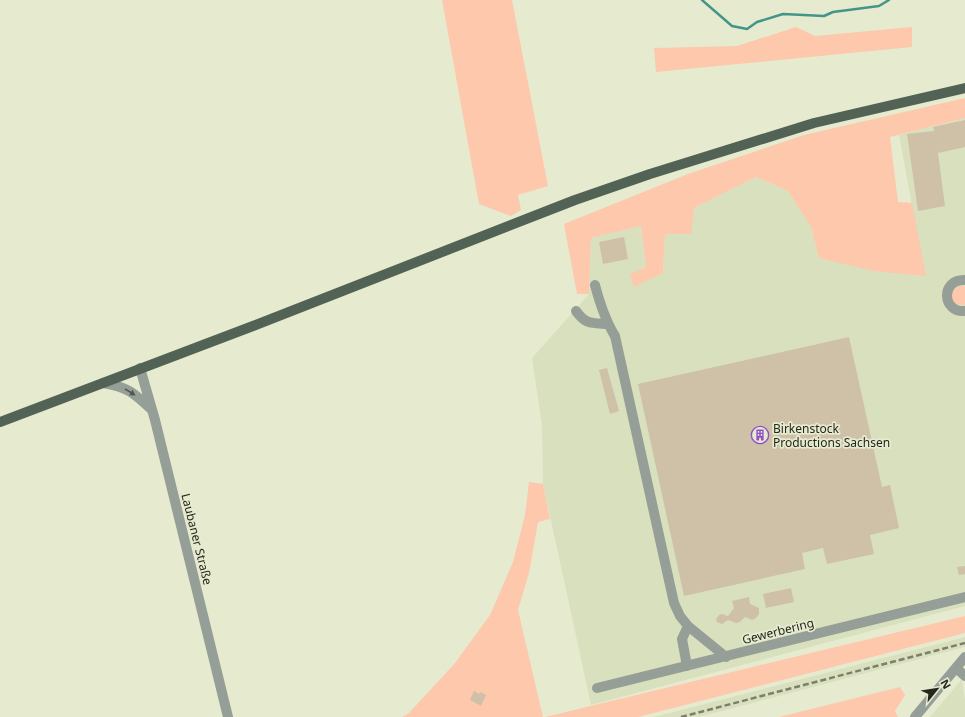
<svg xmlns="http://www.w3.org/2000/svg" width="965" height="717" viewBox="0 0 965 717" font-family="'Noto Sans',sans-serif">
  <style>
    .built { fill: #d9e0be }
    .green { fill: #fdc8ac }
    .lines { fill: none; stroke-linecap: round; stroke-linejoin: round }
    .stream { stroke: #449589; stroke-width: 2.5 }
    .building { fill: #cec1a8 }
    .minor { stroke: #959f97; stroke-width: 10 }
    .major { stroke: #526355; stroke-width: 10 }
    .rail { stroke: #7c7f6e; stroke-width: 2.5; stroke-dasharray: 6 3; stroke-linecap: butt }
    .oneway { fill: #52574e }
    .labels { text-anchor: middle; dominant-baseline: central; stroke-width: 3.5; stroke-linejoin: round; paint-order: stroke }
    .poi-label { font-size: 12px; fill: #25271d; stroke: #e6ebd0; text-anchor: start }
    .street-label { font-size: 12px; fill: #25271d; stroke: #e6ebd0 }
  </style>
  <rect width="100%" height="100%" fill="#e6ebd0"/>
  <!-- built -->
  <path class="built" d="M965,118V606L591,705L543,484L542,426L532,358L589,294L591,238L641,226L646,267L630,274L635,286L663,273L665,234L694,208L756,177L788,191L811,227L819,258L925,276L899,135Z
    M965,637V647L699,717H654Z
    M962,679L965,700V717H930Z"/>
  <!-- green -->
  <path class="green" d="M442,0H512L548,186L518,195L521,210L511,216L479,204Z
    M796,27L815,36L912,27V47L656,72L654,48L737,46Z
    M965,98V118L890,137L898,202L912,203L926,276L873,271L819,258L811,227L788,191L756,177L694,208L691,234H665L663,273L634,287L630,274L646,267L641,226L591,238L589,294H577L564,224L688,174L804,135Z
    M958,286H965V305L956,304L952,299V293Z
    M529,482L543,484L550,519L538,522L529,573L518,610L543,717H402L409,713L455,663L490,615L513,562L525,515Z
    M965,616V633L638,717H545Z
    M900,687L905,695L895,711L898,717H779Z"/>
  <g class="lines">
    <!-- stream -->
    <path class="stream" d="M702,0L732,26L747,29L757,22L783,14L824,16L833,12L879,6L889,0"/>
  </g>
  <!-- building -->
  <path class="building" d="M965,120V147L938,153L945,206L918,211L907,134L934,131L933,127Z
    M624,237L628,259L603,264L599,242Z
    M849,337L882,487L890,485L899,528L870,535L874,554L827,564L823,548L802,553L805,569L684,596L638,384Z
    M607,368L619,411L610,414L599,370Z
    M965,566V574L959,575L957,567Z
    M791,588L794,602L766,608L763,594Z
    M749,597L750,604L759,608V614L756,618L752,620L745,617L740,622L736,623L728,620L722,624L717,622L716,619L719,615L722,614L728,616L734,608L732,601Z
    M474,691L479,694L481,692L486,695L481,706L470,700Z"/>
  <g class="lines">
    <!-- minor -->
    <path class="minor" d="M965,280C940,279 942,313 965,311
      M595,285C600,304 605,320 615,336L674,603L680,616L688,626L726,657
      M576,311C586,325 592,323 608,324
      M140,368L155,420L228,717
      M103,383C128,387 134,393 152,410
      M687,666L682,639L688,626
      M956,668L965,676
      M597,688L965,597
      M915,717L965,657"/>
    <!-- major -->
    <path class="major" d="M0,422L253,326L575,200L650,174L814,123L965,88"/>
    <!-- rail -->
    <path class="rail" d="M681,717L965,643"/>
  </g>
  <!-- one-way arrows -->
  <defs><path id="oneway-solid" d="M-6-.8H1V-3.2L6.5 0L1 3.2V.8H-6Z"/></defs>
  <use class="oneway" href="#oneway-solid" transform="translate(130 392) rotate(32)"/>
  <!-- icons -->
  <defs>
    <symbol id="building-ring" viewBox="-11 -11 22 22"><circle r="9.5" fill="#e6ebd0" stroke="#9151c6" stroke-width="1.5"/><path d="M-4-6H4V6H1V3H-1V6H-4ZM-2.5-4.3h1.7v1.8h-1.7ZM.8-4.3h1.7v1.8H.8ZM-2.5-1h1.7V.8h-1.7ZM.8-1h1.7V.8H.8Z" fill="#9151c6"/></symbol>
  </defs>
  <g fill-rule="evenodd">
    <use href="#building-ring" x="750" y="425" width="20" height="20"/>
  </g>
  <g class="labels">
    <!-- poi labels -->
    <g class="poi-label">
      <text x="773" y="428">Birkenstock<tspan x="773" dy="14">Productions Sachsen</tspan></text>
    </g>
    <!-- street labels -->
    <g class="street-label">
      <text transform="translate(197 539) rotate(76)">Laubaner Straße</text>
      <text transform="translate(778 631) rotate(-14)">Gewerbering</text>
    </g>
  </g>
  <!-- north arrow -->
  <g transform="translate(937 689) rotate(60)" stroke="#e6ebd0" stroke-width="3" paint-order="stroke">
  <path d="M0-3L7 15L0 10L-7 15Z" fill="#25271d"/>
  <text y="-6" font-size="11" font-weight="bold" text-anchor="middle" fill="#25271d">N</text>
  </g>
</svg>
